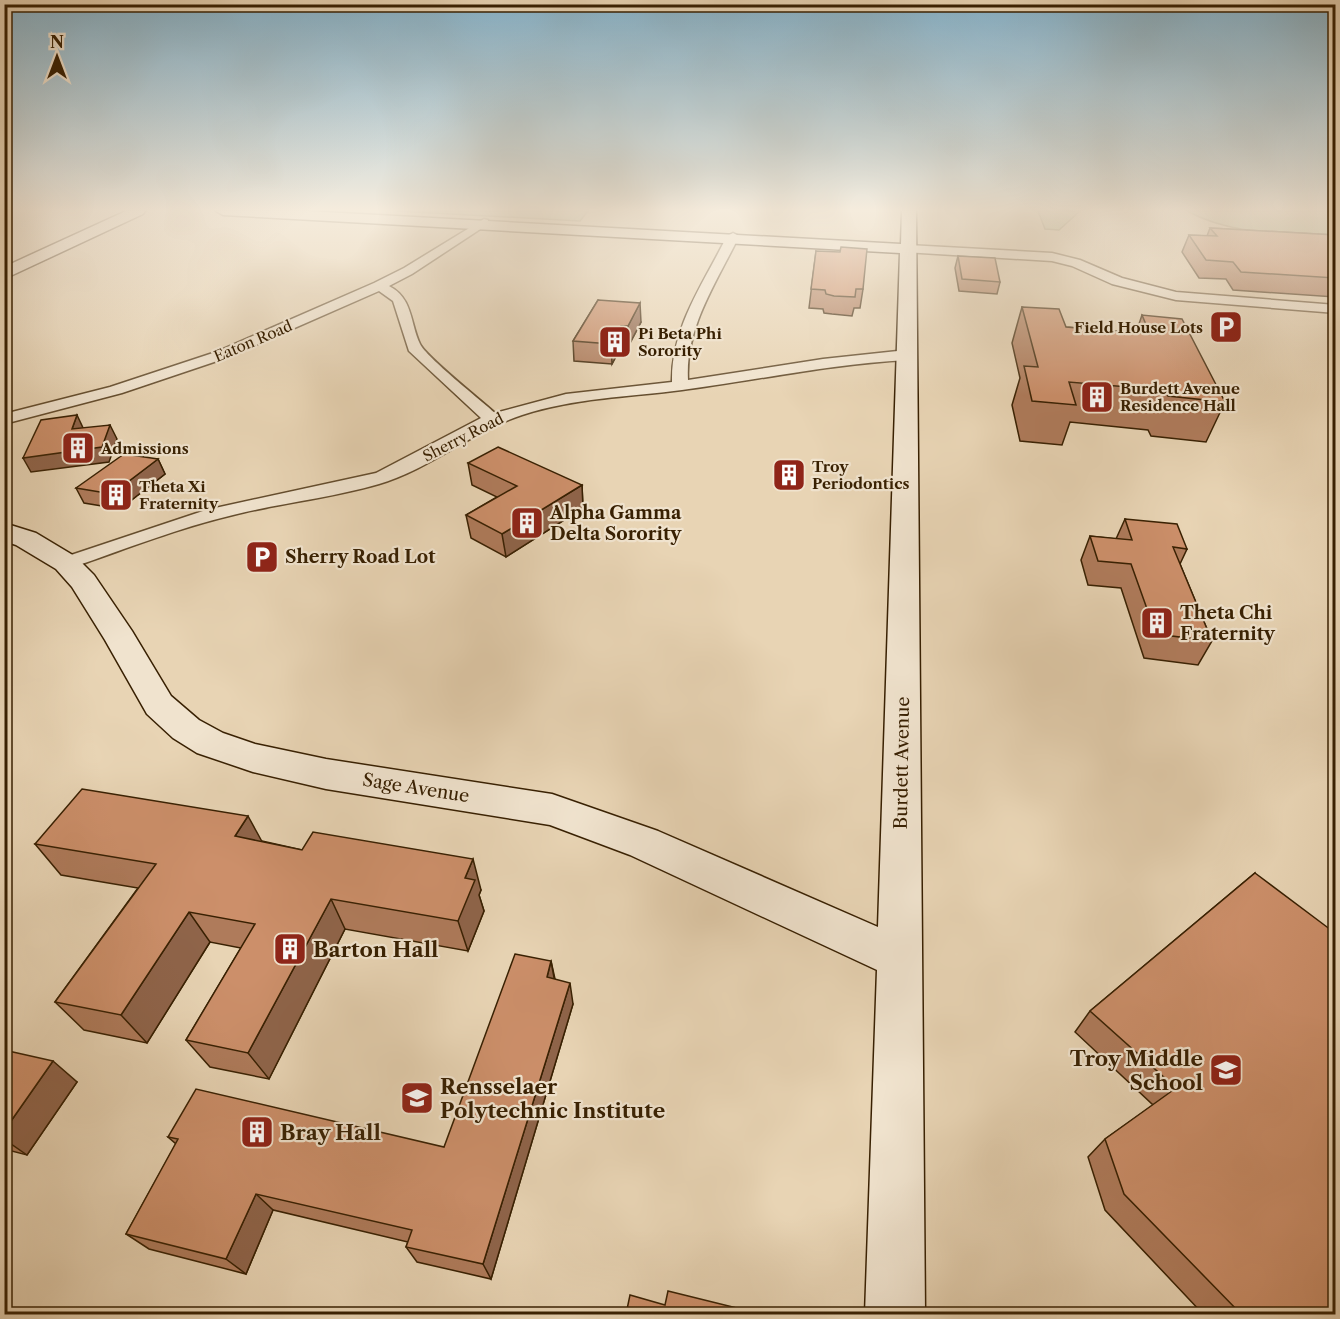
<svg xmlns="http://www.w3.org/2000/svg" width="1340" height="1319" viewBox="0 0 1340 1319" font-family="'Libre Caslon Text',serif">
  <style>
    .green { fill: #afbe92; stroke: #746f4a; stroke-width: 1.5 }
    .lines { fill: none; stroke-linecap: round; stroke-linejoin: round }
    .street-casing { stroke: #644d2e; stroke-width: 3 }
    .secondary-casing { stroke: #382002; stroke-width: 3 }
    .street { fill: #f0e3ce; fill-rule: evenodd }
    .secondary { fill: #f0e3ce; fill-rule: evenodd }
    .wall { fill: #af7b5b; stroke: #382002; stroke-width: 1.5 }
    .shaded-wall { fill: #8f644a; stroke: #382002; stroke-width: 1.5 }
    .building { fill: #cc8f6a; stroke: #382002; stroke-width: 1.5 }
    .labels { text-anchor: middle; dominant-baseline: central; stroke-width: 4.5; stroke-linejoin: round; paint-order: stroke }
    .far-poi-label { font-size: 15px; font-weight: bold; fill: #382002; stroke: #f0e3ce; text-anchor: start }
    .far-street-label { font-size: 15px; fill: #382002; stroke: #f0e3ce }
    .poi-label { font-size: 18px; font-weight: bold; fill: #382002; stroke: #f0e3ce; text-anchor: start }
    .street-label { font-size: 18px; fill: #382002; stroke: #f0e3ce }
    .near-poi-label { font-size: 21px; font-weight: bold; fill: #382002; stroke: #f0e3ce; text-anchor: start }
  </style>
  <rect width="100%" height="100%" fill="#e8d4b4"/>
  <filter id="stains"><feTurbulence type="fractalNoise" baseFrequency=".00333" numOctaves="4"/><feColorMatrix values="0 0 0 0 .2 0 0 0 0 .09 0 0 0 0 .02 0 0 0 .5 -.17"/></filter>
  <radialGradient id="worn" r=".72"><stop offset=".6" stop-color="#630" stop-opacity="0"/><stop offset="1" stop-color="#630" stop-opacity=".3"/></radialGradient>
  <!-- green -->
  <path class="green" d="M397,211H588L580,221Z
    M1038,211H1080L1059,230L1045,229Z
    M1187,211H1335V238C1287,234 1231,235 1187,211Z"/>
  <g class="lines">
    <defs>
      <path id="street" d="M484,219L488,220V224L412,274L389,286C413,298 410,323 420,344C426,357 482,401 495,413L566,394L672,382C671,327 704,283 727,236L733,233L739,236C717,282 685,327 688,380L823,359L907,350L915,355L907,360C831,364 758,380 682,390C628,397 574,398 522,415C471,432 430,469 379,484C331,498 281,503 233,515C178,528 126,549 73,567L66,569L59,567L55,563L59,559L206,510L376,473L481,418L409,351L393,301L379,291L226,358L122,393L4,424V414L110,387L216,352L374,283L404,268Z
        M908,245L1052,253L1080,260L1122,278L1176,292L1336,305V313L1176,300L1112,284L1072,266L1052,261L904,252L902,249Z"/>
      <path id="secondary" d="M126,211H145L143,214L4,279V267Z
        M216,211H305L901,244L902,211H916L925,1314H865L877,970L630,855L550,825L326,789L253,772L197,753L173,738L147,714L105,640L72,587L56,569L16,545L4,541V523L36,533L76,557L94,575L132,631L171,696L199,720L223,733L255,744L326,759L552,794L658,831L878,927L900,253L223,215Z"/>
    </defs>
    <!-- street casing -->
    <use href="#street" class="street-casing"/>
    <!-- secondary casing -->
    <use href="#secondary" class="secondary-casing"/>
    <!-- street -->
    <use href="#street" class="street"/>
    <!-- secondary -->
    <use href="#secondary" class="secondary"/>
  </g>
  <!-- wall -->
  <path class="wall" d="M1210,228L1335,235V297L1233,290L1226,279L1199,278L1182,252L1189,235L1207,236Z
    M816,251L863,289L860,308H854L852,316L832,314L824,313L823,309L809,308Z
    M958,256L1000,282L997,294L959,291L955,268Z
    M598,300L641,322L629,345H622L612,364L574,361L573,341Z
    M1022,307L1066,327L1136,333L1142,315L1225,402L1206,442L1151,436L1148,430L1070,422L1062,445L1020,441L1012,405L1020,378L1012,343Z
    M158,459L165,474L120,509L84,503L76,488Z
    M468,463L582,485L583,508L506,557L471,538L466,515L497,497L472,485Z
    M1125,519L1187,549L1180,564L1212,641L1198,665L1144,658L1121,588L1088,585L1081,560L1090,536L1116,539Z
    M262,841L481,890L479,895L484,911L468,951L345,929L269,1079L210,1067L186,1040L241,948L210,942L147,1043L84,1030L55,1002L138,888L61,875L35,844Z
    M1255,873L1335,1314H1203L1105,1210L1088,1157L1105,1139L1153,1105L1075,1032L1090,1011Z
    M551,961L555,979L573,1004L491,1279L417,1262L406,1247L408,1242L273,1210L246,1274L149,1249L126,1234L176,1144L168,1137L444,1147Z
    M4,1050L77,1082L27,1155L8,1150L4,1154Z"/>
  <!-- shaded-wall -->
  <path class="shaded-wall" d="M640,303L641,322L629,345L628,326Z
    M621,326L622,345L612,364L611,344Z
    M77,415L84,430L72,429Z
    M110,425L117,439L109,462L31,472L23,458Z
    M158,459L165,474L120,509L112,494Z
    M582,485L583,508L506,557L502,534Z
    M248,816L265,847L235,836Z
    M473,859L481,890L479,895L484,911L468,951L458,921L465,878Z
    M331,899L345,929L269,1079L248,1053Z
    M189,912L210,942L147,1043L121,1015Z
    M551,961L555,983L547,977Z
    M570,983L573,1004L491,1279L483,1264Z
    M53,1061L77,1082L27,1155L4,1139V1131Z
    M256,1194L273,1210L246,1274L226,1259Z"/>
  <!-- building -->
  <path class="building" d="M1210,228L1335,235V278L1241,272L1233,262L1206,260L1189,235L1217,236Z
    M841,247L867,249L863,289H856L855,297L834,296L826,294L825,290L811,289L816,251L840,252Z
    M958,256L995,258L1000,282L962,279Z
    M598,300L640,303L628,326H621L611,344L573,341Z
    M1022,307L1059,309L1066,327L1150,334L1142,315L1182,319L1225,402L1168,396L1164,390L1069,382L1076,405L1032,401L1024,366L1038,367Z
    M77,415L72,429L110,425L102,447L23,458L41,420Z
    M498,447L582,485L502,534L466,515L517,486L468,463Z
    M124,454L158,459L112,494L76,488Z
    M1125,519L1177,524L1187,549L1173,547L1212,641L1156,634L1131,564L1098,561L1090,536L1132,540Z
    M82,789L248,816L235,836L302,850L313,832L473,859L465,878L475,880L458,921L331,899L248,1053L186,1040L255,924L189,912L121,1015L55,1002L156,864L35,844Z
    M1255,873L1335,933V1314H1241L1124,1194L1105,1139L1176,1088L1090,1011Z
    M515,954L551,961L547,977L570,983L483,1264L406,1247L412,1230L256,1194L226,1259L126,1234L178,1139L168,1137L196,1089L444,1147Z
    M4,1050L53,1061L4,1131Z
    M668,1291L761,1314H626L630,1295L665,1305Z"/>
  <!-- sky -->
  <linearGradient id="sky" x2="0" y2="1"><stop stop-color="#87b6d0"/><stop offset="0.53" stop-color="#f5ecdd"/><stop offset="1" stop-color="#f5ecdd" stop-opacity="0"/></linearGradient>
  <rect width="1340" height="396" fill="url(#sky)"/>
  <!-- icons -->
  <defs>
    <symbol id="parking-square" viewBox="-11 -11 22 22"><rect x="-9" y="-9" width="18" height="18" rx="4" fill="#8f2418" stroke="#f0e3ce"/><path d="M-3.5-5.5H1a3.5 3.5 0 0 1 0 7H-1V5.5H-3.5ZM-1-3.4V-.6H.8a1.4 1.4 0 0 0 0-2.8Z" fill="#fff"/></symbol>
    <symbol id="building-square" viewBox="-11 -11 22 22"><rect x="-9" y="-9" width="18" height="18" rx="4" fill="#8f2418" stroke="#f0e3ce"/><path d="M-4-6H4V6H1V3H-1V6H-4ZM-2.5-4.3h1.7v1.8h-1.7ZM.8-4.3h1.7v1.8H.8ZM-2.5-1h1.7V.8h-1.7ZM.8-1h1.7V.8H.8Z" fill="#fff"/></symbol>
    <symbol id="school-square" viewBox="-11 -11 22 22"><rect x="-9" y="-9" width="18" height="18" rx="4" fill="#8f2418" stroke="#f0e3ce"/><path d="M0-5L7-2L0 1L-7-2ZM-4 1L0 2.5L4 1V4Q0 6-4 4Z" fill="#fff"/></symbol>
    <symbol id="university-square" viewBox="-11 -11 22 22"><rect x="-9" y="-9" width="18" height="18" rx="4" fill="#8f2418" stroke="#f0e3ce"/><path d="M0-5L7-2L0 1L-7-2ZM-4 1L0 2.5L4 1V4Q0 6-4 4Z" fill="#fff"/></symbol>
  </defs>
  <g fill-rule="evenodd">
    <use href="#parking-square" x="1207" y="308" width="38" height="38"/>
    <use href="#building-square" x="596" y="323" width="38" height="38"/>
    <use href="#building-square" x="1078" y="378" width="38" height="38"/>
    <use href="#building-square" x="59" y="429" width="38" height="38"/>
    <use href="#building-square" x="770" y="456" width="38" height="38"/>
    <use href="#building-square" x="97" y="476" width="38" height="38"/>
    <use href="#building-square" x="508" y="504" width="38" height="38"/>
    <use href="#parking-square" x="243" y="538" width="38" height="38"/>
    <use href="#building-square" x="1138" y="604" width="38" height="38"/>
    <use href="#building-square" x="271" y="930" width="38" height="38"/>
    <use href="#school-square" x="1207" y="1051" width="38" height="38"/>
    <use href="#university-square" x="398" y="1079" width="38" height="38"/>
    <use href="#building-square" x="238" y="1113" width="38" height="38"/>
  </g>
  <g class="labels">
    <!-- far-poi labels -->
    <g class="far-poi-label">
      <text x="1203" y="327" text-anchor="end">Field House Lots</text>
      <text x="638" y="333">Pi Beta Phi<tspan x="638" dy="17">Sorority</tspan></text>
      <text x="1120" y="388">Burdett Avenue<tspan x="1120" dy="17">Residence Hall</tspan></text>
      <text x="101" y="448">Admissions</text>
      <text x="812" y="466">Troy<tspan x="812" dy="17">Periodontics</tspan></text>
      <text x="139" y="486">Theta Xi<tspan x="139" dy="17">Fraternity</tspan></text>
    </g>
    <!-- far-street labels -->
    <g class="far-street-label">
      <text transform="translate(253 341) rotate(-23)">Eaton Road</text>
      <text transform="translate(463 437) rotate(-27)">Sherry Road</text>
    </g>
    <!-- poi labels -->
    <g class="poi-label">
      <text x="550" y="513">Alpha Gamma<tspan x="550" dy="21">Delta Sorority</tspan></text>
      <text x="285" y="557">Sherry Road Lot</text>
      <text x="1180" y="613">Theta Chi<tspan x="1180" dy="21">Fraternity</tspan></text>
    </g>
    <!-- street labels -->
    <g class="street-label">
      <text transform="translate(902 763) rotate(-89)">Burdett Avenue</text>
      <text transform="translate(416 788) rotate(9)">Sage Avenue</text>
    </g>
    <!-- near-poi labels -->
    <g class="near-poi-label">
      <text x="313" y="949">Barton Hall</text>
      <text x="1203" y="1058" text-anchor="end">Troy Middle<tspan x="1203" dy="24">School</tspan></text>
      <text x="440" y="1086">Rensselaer<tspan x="440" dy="24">Polytechnic Institute</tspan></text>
      <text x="280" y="1132">Bray Hall</text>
    </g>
  </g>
  <!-- margin -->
  <rect width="1340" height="1319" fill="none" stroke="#e8d4b4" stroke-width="24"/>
  <rect x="6" y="6" width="1328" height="1307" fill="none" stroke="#382002" stroke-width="3"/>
  <rect x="12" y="12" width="1316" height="1295" fill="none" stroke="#382002" stroke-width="1.5"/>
  <!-- north arrow -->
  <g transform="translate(57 57)" stroke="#f0e3ce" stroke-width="4.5" paint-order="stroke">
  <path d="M0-4.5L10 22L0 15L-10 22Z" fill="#382002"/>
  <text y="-9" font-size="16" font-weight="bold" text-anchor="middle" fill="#382002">N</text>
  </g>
  <rect width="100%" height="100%" filter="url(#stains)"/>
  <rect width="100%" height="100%" fill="url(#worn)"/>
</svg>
